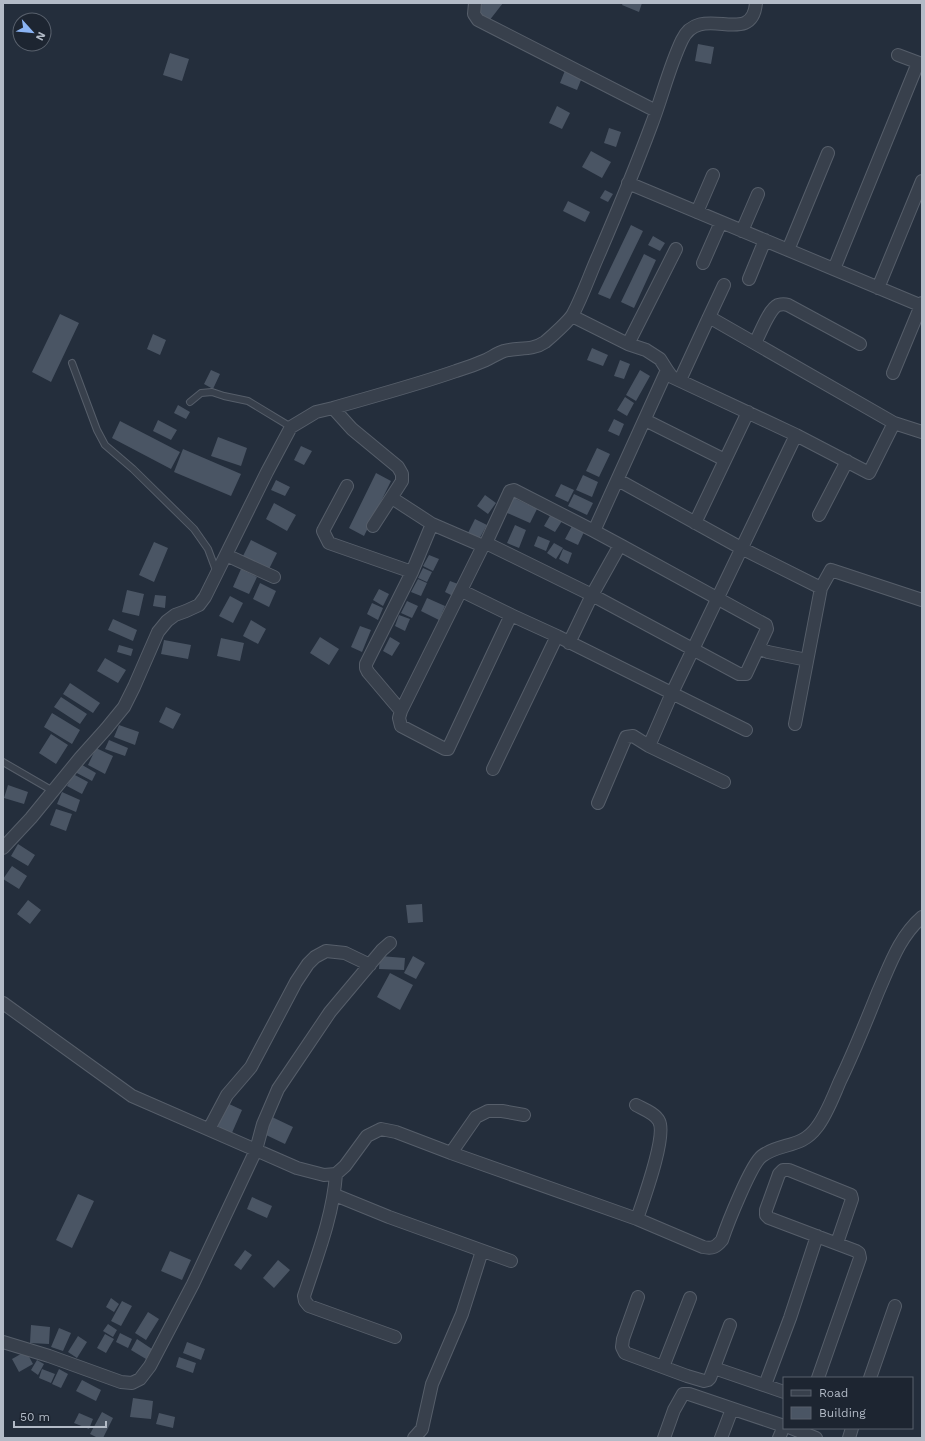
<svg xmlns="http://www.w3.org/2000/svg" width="925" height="1441" viewBox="0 0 925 1441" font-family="'Work Sans',sans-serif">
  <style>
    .building { fill: #4a5564 }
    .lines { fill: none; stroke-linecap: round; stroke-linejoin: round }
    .service-casing { stroke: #565e6a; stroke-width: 8 }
    .minor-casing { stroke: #565e6a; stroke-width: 14 }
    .service { stroke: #38404c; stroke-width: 6 }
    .minor { stroke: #38404c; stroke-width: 12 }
  </style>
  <rect width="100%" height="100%" fill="#242e3c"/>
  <!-- building -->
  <path class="building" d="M483,3H503L489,21L477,11Z
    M623,3H642L639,12L622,5Z
    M698,44L714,47L711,64L695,61Z
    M170,53L189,59L182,81L163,75Z
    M566,68L583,75L577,90L560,83Z
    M557,106L570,113L562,129L549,123Z
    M609,128L621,132L616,147L604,143Z
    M591,151L611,162L602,178L582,167Z
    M605,190L613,194L608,202L600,198Z
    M568,201L590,212L585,222L563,211Z
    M631,225L643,231L610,299L598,294Z
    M653,236L665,243L660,251L648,245Z
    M644,254L656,260L634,308L621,302Z
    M60,314L79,323L51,382L32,372Z
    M153,334L166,340L160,355L147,349Z
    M592,348L608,355L603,366L587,360Z
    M620,360L630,364L624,379L614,376Z
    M211,370L220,374L213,389L204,384Z
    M640,370L650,376L636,401L626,395Z
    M625,397L634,403L627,416L617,410Z
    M178,405L190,412L186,419L174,413Z
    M614,419L624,424L619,436L608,431Z
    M158,420L177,430L171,440L153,431Z
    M120,421L180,452L171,469L112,438Z
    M218,437L247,448L241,466L211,456Z
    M301,446L312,451L304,465L294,460Z
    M597,448L610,454L599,477L586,471Z
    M183,449L241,474L231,496L174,472Z
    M376,473L391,481L364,536L349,528Z
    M583,475L598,482L592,497L576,490Z
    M276,480L290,487L285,496L271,490Z
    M561,484L574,490L568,502L555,496Z
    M574,494L593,503L587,515L568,506Z
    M485,495L496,503L488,514L477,506Z
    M512,497L537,509L530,523L505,512Z
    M274,503L296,515L287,531L266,519Z
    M551,514L562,521L555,532L544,526Z
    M475,519L487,525L478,541L467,535Z
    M515,525L526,530L519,548L507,543Z
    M572,526L584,532L578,545L565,539Z
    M538,536L550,541L546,551L534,546Z
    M251,540L277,553L268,571L242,558Z
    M154,542L168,548L154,582L139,575Z
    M554,543L563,548L556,559L547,553Z
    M563,549L572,553L568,564L559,559Z
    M429,555L439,559L433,571L423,566Z
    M423,568L432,572L427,582L418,578Z
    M241,569L257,577L249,594L233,587Z
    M418,579L427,583L421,596L411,592Z
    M450,581L458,584L453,596L445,592Z
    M260,583L276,591L269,607L253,599Z
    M379,589L389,594L383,606L373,600Z
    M127,590L144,594L139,616L122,612Z
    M155,595L166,596L165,608L153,606Z
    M230,596L243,603L233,623L219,616Z
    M427,598L445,606L439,620L421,611Z
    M407,601L418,606L412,618L401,613Z
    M372,603L383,608L378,620L367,614Z
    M399,615L410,619L405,631L395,626Z
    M113,619L137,630L133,641L108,630Z
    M251,620L266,629L258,644L243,636Z
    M360,626L371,630L362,652L351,647Z
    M320,637L339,649L329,665L310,653Z
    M390,637L400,643L392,656L383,651Z
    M221,638L244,643L240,661L217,656Z
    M164,640L191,645L188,659L161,654Z
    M119,645L133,649L131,656L117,652Z
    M105,658L126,670L118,683L97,671Z
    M70,683L100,703L93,713L63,694Z
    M61,697L87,714L80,724L54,707Z
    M166,707L181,714L173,729L159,722Z
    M52,713L80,730L72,744L44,727Z
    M119,725L139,732L135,745L114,737Z
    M51,734L68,745L56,764L39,753Z
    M109,740L128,748L125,756L105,749Z
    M96,748L113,756L105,774L88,765Z
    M77,762L96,773L92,781L73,771Z
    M73,774L88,782L82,794L67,786Z
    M8,785L28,792L24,804L4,798Z
    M62,792L80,800L76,812L57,804Z
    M56,809L72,814L66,831L50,825Z
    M18,844L35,855L28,866L11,856Z
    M12,866L27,876L19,889L3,879Z
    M28,900L41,910L30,924L17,914Z
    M422,904L423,922L408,923L406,905Z
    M380,956L405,958L404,970L379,969Z
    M413,956L425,963L416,979L404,973Z
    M390,973L413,985L400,1010L377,997Z
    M227,1103L242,1110L231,1135L215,1128Z
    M272,1117L293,1127L285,1144L264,1134Z
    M78,1194L94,1201L72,1248L56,1240Z
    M252,1197L272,1206L267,1218L247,1209Z
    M245,1250L252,1255L241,1270L234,1265Z
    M170,1251L191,1260L182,1280L161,1271Z
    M278,1260L290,1270L274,1288L263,1278Z
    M111,1298L119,1304L114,1312L106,1307Z
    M122,1301L132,1306L121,1326L111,1321Z
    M148,1312L159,1319L146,1340L135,1333Z
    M108,1324L117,1330L113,1337L103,1331Z
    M31,1325L50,1327L49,1344L30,1343Z
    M59,1328L71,1333L63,1351L51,1347Z
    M120,1333L132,1339L128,1348L116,1342Z
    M105,1334L114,1339L106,1353L97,1348Z
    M78,1336L87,1342L77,1358L68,1352Z
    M137,1339L152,1349L146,1359L131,1350Z
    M187,1342L205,1349L201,1360L183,1353Z
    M26,1351L33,1364L19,1372L12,1359Z
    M179,1357L196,1363L193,1373L176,1367Z
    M37,1360L44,1364L38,1375L31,1370Z
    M42,1369L55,1374L51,1383L39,1378Z
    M59,1369L68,1374L61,1388L52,1384Z
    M82,1380L101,1390L96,1401L76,1391Z
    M133,1398L153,1401L151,1419L130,1417Z
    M102,1412L113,1418L103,1438H98L90,1434Z
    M79,1413L93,1419L89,1429L74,1423Z
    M159,1413L175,1417L173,1428L156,1424Z"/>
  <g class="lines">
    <defs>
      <path id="service" d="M72,363L97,430L105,445L133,469L194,529L208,549L217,573
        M190,402L201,393L212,392L224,396L248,401L291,427
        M3,762L53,791"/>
      <path id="minor" d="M475,3L474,14L478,20L656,111
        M898,55L922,64
        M628,183L922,306
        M697,212L713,175
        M742,231L758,194
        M788,250L828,153
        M703,263L721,222
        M834,269L918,63
        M749,279L765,240
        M724,285L709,317L894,423L922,432
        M878,288L922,181
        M755,343C760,334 769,309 778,305C782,304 785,304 788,305L860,344
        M628,344L676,249
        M667,370L672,377L796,435L869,473L894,423
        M893,373L922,303
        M680,380L709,317
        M333,408L352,429L398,467L402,474V481L373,526
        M645,420L725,460
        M618,480L741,548L821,588L795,724
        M347,486L323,531L329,543L412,572
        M392,498L432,524L412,572L366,664V668L368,672L401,711L399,718L401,726L445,749H448L511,615L557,636L746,730
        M819,515L847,461
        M695,523L748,412
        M432,524L483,546
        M486,543L592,595L739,674H746L767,629L766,625L620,545
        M226,555L274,577
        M821,588L831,570L922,600
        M462,591L511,615
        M569,643L592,595L620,545L594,531L667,370L660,359L646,350L628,344L572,316
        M758,648L768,652L807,660
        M401,711L483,546L486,543L510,491L514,490L594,531
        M649,746L724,782
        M493,769L557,636
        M598,803L626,737L633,736L649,746L672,693L796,435
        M3,848L31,818L80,758L106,729L124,707L134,687L158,632L167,621L175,615L186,611L199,605L205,597L267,472L291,427L316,412L333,408C374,396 416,385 456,371C466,368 477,364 486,360C492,357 498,353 504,351C518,347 532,351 545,342C551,337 570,320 573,314C583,295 590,274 599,254C617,212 635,169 651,126C662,98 669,67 682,40C700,1 752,49 756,3
        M3,1003L132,1096L297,1168L324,1175L336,1174L345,1166L367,1136L381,1129L396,1132L451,1153L637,1219L703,1247C713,1249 716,1247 722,1240C727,1225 751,1164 762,1156C781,1142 801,1149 817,1127C827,1114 833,1097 840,1081C854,1052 866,1022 878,992C890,965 899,937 922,917
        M636,1105C643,1109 655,1113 659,1121C667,1136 643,1201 637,1219
        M209,1129L227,1095L251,1067L296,982L308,964L315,957L326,951L345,953L370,965
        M451,1153L476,1117L488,1111H502L524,1115
        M336,1174C333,1216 317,1256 304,1296L305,1301L309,1306L395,1337
        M335,1195L389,1217L511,1261
        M638,1297L623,1339L622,1347L625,1353L687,1376L704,1381L708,1380L710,1378L730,1325
        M3,1342L49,1356L121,1382L132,1383L140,1379L150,1366L193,1284L256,1150L263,1124L278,1089L330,1012L382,950L390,943
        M663,1367L690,1298
        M714,1368L784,1392
        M818,1378L860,1258L859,1253L856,1251L769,1218L766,1215V1210L779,1174L783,1170H789L851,1195L852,1199L837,1243
        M870,1378L895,1306
        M765,1385L790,1318L817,1236
        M791,1428L816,1438
        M414,1438L422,1429L432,1384L462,1314L482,1251
        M664,1438L674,1410L683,1394H689L784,1426
        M721,1438L732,1409
        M779,1438L784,1426
        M849,1438L852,1428"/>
    </defs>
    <!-- service casing -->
    <use href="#service" class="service-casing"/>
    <!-- minor casing -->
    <use href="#minor" class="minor-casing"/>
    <!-- service -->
    <use href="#service" class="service"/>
    <!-- minor -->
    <use href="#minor" class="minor"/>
  </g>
  <!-- border -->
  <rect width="925" height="1441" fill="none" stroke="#b3bbc7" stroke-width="8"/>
  <!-- legend -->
  <rect x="783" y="1377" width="130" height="52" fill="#1d2531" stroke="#59616d"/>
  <rect x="791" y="1390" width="20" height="6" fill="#38404c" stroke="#59616d"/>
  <text x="819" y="1397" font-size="12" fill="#b3bbc7">Road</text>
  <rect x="791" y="1407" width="20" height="12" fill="#4a5564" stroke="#59616d"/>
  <text x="819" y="1417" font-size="12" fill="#b3bbc7">Building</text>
  <!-- north arrow -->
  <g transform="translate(32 32) rotate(117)"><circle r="19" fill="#1d2531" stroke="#59616d"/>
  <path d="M0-3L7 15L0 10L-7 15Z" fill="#8bb4f4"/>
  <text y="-6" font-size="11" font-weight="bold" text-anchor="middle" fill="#b3bbc7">N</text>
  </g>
  <!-- scale -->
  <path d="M14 1421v6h92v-6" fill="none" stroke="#b3bbc7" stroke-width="2"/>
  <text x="20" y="1421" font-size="12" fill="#b3bbc7" stroke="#1d2531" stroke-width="3" paint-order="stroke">50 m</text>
</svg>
